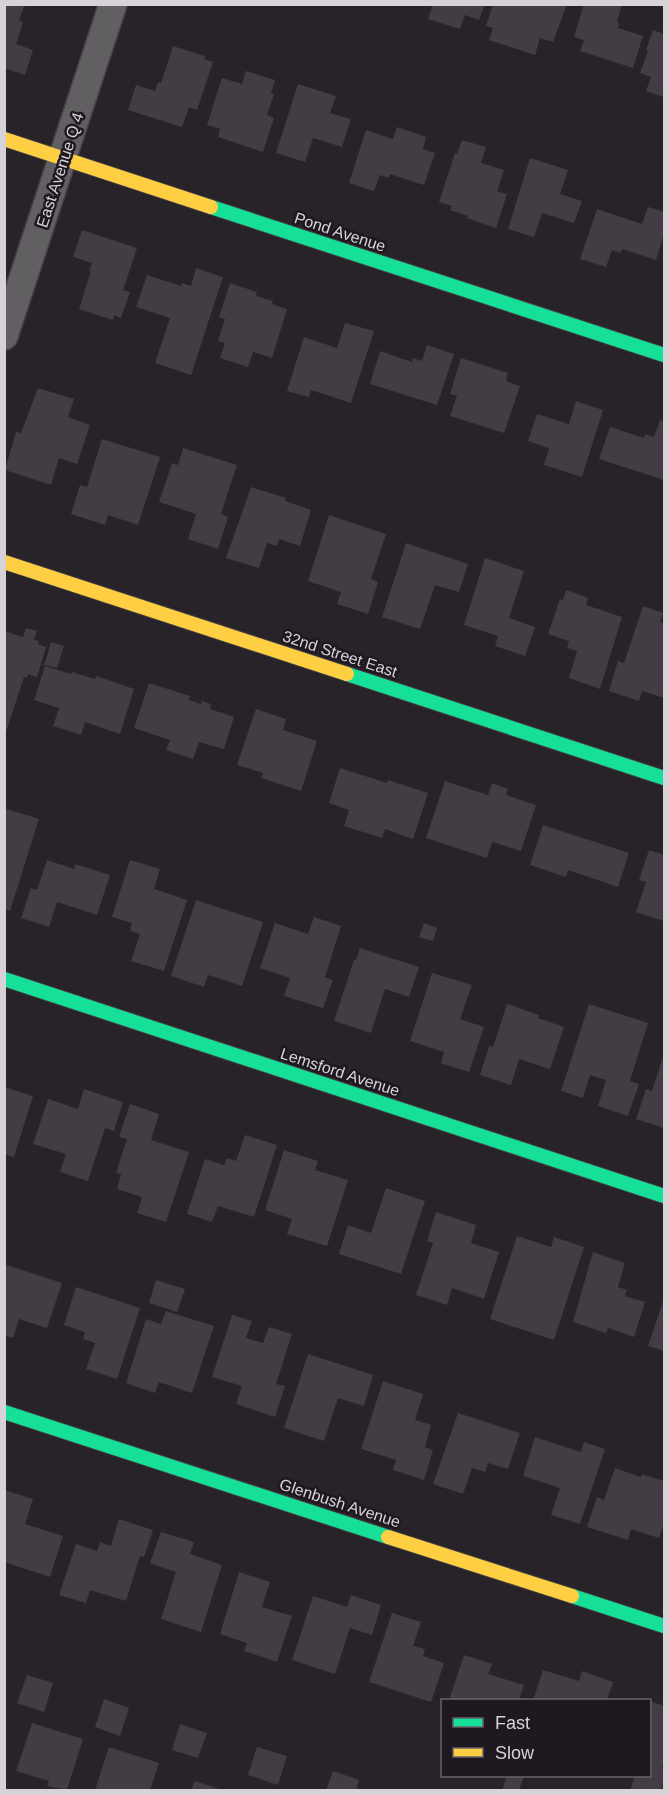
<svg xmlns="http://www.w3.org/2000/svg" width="669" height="1795" viewBox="0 0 669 1795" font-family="Arial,sans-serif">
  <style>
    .building { fill: #433c44 }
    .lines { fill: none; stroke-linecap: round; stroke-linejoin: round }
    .street-casing { stroke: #444045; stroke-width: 30 }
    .fast-casing { stroke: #444045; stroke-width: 16 }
    .slow-casing { stroke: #444045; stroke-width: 16 }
    .street { stroke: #625f63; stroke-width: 27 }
    .fast { stroke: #16e098; stroke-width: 14 }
    .slow { stroke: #ffcf43; stroke-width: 14 }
    .labels { text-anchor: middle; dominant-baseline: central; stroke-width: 5; stroke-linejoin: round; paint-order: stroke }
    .street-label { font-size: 16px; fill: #d7d2d8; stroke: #1f1820 }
  </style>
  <rect width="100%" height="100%" fill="#272328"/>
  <!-- building -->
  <path class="building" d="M4,4H25L19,20L23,22L16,44L33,50L25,75L4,68Z
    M433,4H485L479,20L465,15L460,29L428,19Z
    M493,4H567L553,42L540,38L535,55L489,40L493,28L486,26Z
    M584,4H622L617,22L619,23L618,28L643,36L633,68L580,51L584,40L574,37Z
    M653,30L664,34V97L646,91L651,77L640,73L648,51L646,50Z
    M173,46L205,56L204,59L213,62L197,110L189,107L182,127L128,110L136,85L155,91L158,82L161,83Z
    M246,71L275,80L271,93L274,94L267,115L274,118L263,152L218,137L220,129L207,125L222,78L242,84Z
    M298,84L336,96L330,113L351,119L342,147L313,138L305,162L276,153Z
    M397,127L426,137L423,149L435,153L424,185L390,174L389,178L380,175L374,191L349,183L366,130L393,139Z
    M462,140L486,147L481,163L504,170L497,191L507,194L496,228L467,218L468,216L450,210L452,206L439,202L455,153L457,154Z
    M530,158L568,170L560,194L582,201L574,223L542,213L534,237L508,229Z
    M648,207L664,212V233L656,260L622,249L620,253L612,250L606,267L580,259L597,209L642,224Z
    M82,230L137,248L123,290L130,292L121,318L114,315L113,320L79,309L91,271H89L92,263L73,257Z
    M196,268L223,277L191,375L155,363L170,318L136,307L147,275L181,286L182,283L191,286Z
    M230,283L257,292L256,296L273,301L272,304L287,309L272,358L253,352L248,367L220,358L225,343L218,341L225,319L219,317Z
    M345,323L374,331L351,403L311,390L309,397L287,391L304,337L337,348Z
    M427,345L454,354L437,405L370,384L380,351L412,362L413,358L422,361Z
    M461,358L508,373L506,381L520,386L504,433L450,416L457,396L450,394Z
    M38,388L74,399L68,417L90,425L77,464L59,458L51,485L5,470L16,432L21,433Z
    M576,401L603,410L582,477L544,465L549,448L528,441L537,414L569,424Z
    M660,420L664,422V480L599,459L610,427L644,438L645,434L654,437Z
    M102,439L160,457L138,525L108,515L105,525L71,514L80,485L87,487Z
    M183,448L237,465L221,514L228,517L218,549L188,539L196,514L159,502L172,463L178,465Z
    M251,487L286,498L285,501L311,510L300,546L279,539L277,546L267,543L259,568L226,558Z
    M329,515L386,534L371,579L378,582L368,614L337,604L341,592L308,581Z
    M406,543L468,564L459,592L435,585L420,629L382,617Z
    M485,558L524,571L509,618L535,627L525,656L495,646L498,636L464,625Z
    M566,590L588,598L586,605L622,617L600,689L569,678L577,651L567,648L569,641L548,634L560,599L563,600Z
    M643,606L663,613L660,622L664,624V698L642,691L639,701L609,691L618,661L624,663Z
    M26,628L37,631L34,640L39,641L38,644L46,647L37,677L28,674L27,678L24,677L4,738V631L23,637Z
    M51,642L64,646L57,668L42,664L45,663Z
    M45,666L71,674L72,672L95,679L96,676L134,689L120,734L85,722L81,735L53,726L59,708L34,700Z
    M149,683L190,696L189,700L201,704L202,701L211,704L210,709L234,717L224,749L199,742L193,759L166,750L170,740L134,728Z
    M256,709L286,719L283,730L317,741L301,791L261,778L263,773L237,765Z
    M340,768L387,783L388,780L428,793L413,839L385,829L382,838L344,826L349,810L329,803Z
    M445,781L488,795L492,783L508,789L506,795L536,805L521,851L492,842L487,858L426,838Z
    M4,808L39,819L10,911L4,909Z
    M543,825L629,853L618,887L568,870L566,877L530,865Z
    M649,850L664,855V921L636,912L646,882L639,880Z
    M47,860L74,869L75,864L110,875L97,915L57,902L49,927L21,918L31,888L37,890Z
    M130,860L160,869L154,889L187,900L164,971L131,961L140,934L130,931L132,923L112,917Z
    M196,900L263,922L242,986L208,975L204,987L171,976Z
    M314,917L341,926L325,977L333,980L323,1008L284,996L290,978L260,968L275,923L308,934Z
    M424,923L437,928L433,941L419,937Z
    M360,948L419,967L409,997L385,989L371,1033L334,1021L354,960H356Z
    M432,973L472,985L460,1019L484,1027L469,1072L441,1063L444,1052L410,1041Z
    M507,1004L539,1015L538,1018L564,1027L550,1069L519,1059L511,1085L480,1075L489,1046L493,1047Z
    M589,1004L648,1023L630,1081L639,1084L628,1116L598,1106L606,1080L590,1075L583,1098L561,1091Z
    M664,1054V1128L636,1119L646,1089L652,1091Z
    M4,1087L33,1096L14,1157L4,1154Z
    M84,1089L123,1102L114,1131L105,1128L88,1181L60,1172L66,1154L33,1144L48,1099L78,1109Z
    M130,1104L159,1114L151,1140L189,1152L166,1222L137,1213L142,1197L117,1189L121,1174L116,1173L127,1139L119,1137Z
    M245,1135L277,1145L254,1217L218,1206L212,1222L187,1214L205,1159L224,1165L227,1158L236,1161Z
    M284,1150L318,1161L315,1170L348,1180L327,1246L287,1234L292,1219L265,1210Z
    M386,1188L425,1201L401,1274L339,1254L348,1225L371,1233Z
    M436,1212L476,1225L471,1243L499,1252L484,1299L452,1288L447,1305L416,1295L433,1243L427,1241Z
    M517,1236L551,1247L554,1237L584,1247L554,1340L490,1319Z
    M593,1252L625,1263L618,1287L627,1290L625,1296L645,1302L634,1337L608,1328L606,1333L573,1322Z
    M4,1264L62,1283L47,1328L19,1319L13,1338L4,1335Z
    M156,1280L185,1289L177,1312L149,1303Z
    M76,1287L140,1308L117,1379L86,1369L95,1343L83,1339L85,1332L64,1325Z
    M664,1298V1351L648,1346Z
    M166,1311L214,1326L192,1393L159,1382L155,1393L126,1383L146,1319L161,1324Z
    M232,1315L252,1321L246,1338L263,1343L269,1327L292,1334L276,1384L285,1386L275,1417L236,1404L242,1386L212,1377Z
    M308,1354L373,1375L364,1406L338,1398L324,1441L284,1428Z
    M383,1381L423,1394L415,1420L431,1425L425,1447L433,1450L424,1480L393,1470L396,1460L361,1449Z
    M458,1413L520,1433L508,1469L488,1463L485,1472L472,1468L463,1494L433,1484Z
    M535,1437L581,1452L584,1442L605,1449L580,1524L551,1515L560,1488L523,1476Z
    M615,1468L641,1477L642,1474L664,1481V1523L659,1538L631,1529L628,1540L587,1527L597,1497L604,1500Z
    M4,1490L33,1499L25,1524L63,1536L50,1577L4,1562Z
    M119,1519L153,1530L144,1557L140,1556L126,1601L90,1590L86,1603L59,1595L76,1544L97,1551L100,1542L111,1546Z
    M161,1532L194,1542L190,1554L222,1565L201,1632L161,1619L176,1572L150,1563Z
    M239,1572L270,1582L262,1607L292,1616L277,1662L244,1651L247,1643L220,1634Z
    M351,1595L381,1605L372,1635L350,1628L335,1674L292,1660L313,1596L347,1607Z
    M392,1613L421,1622L413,1646L425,1649L423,1656L444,1663L431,1702L369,1682Z
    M464,1655L492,1664L488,1674L524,1685L519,1700H449Z
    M543,1670L579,1681L582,1671L613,1682L607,1700H533Z
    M27,1675L53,1683L44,1712L17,1703Z
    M104,1699L129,1708L120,1736L95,1727Z
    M650,1701L664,1706V1760L662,1768L664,1769V1781L661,1790H630L635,1776H650Z
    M32,1723L83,1739L67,1790L47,1786L49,1781L16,1771Z
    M180,1724L207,1733L198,1758L172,1750Z
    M109,1747L159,1763L150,1790H95Z
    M257,1747L287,1756L278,1785L248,1775Z
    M333,1771L359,1780L356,1790H326Z
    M507,1776H524L519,1790H502Z
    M195,1781L223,1790H191Z"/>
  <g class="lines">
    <defs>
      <path id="street" d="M4,336L113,4"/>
      <path id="fast" d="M211,207L664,355
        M347,674L664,778
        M4,979L664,1196
        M4,1412L388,1537
        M572,1596L664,1626"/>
      <path id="slow" d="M4,139L211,207
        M4,562L347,674
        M388,1537L572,1596"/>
    </defs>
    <!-- street casing -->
    <use href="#street" class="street-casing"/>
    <!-- fast casing -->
    <use href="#fast" class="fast-casing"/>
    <!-- slow casing -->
    <use href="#slow" class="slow-casing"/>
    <!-- street -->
    <use href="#street" class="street"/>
    <!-- fast -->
    <use href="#fast" class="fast"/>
    <!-- slow -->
    <use href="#slow" class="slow"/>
  </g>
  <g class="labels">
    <!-- street labels -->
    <g class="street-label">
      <text transform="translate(60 170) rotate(-72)">East Avenue Q 4</text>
      <text transform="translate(340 232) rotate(18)">Pond Avenue</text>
      <text transform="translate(340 654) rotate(18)">32nd Street East</text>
      <text transform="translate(340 1072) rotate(18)">Lemsford Avenue</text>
      <text transform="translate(340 1503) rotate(18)">Glenbush Avenue</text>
    </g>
  </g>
  <!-- border -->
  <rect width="669" height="1795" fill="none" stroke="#d7d2d8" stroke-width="12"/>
  <!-- legend -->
  <rect x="441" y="1699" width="210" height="78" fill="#1f1820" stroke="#69626a" stroke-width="1.5"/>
  <rect x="453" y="1718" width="30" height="9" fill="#16e098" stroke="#69626a" stroke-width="1.5"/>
  <text x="495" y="1729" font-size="18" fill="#d7d2d8">Fast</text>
  <rect x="453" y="1748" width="30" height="9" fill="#ffcf43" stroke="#69626a" stroke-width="1.5"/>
  <text x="495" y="1759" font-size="18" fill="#d7d2d8">Slow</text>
</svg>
